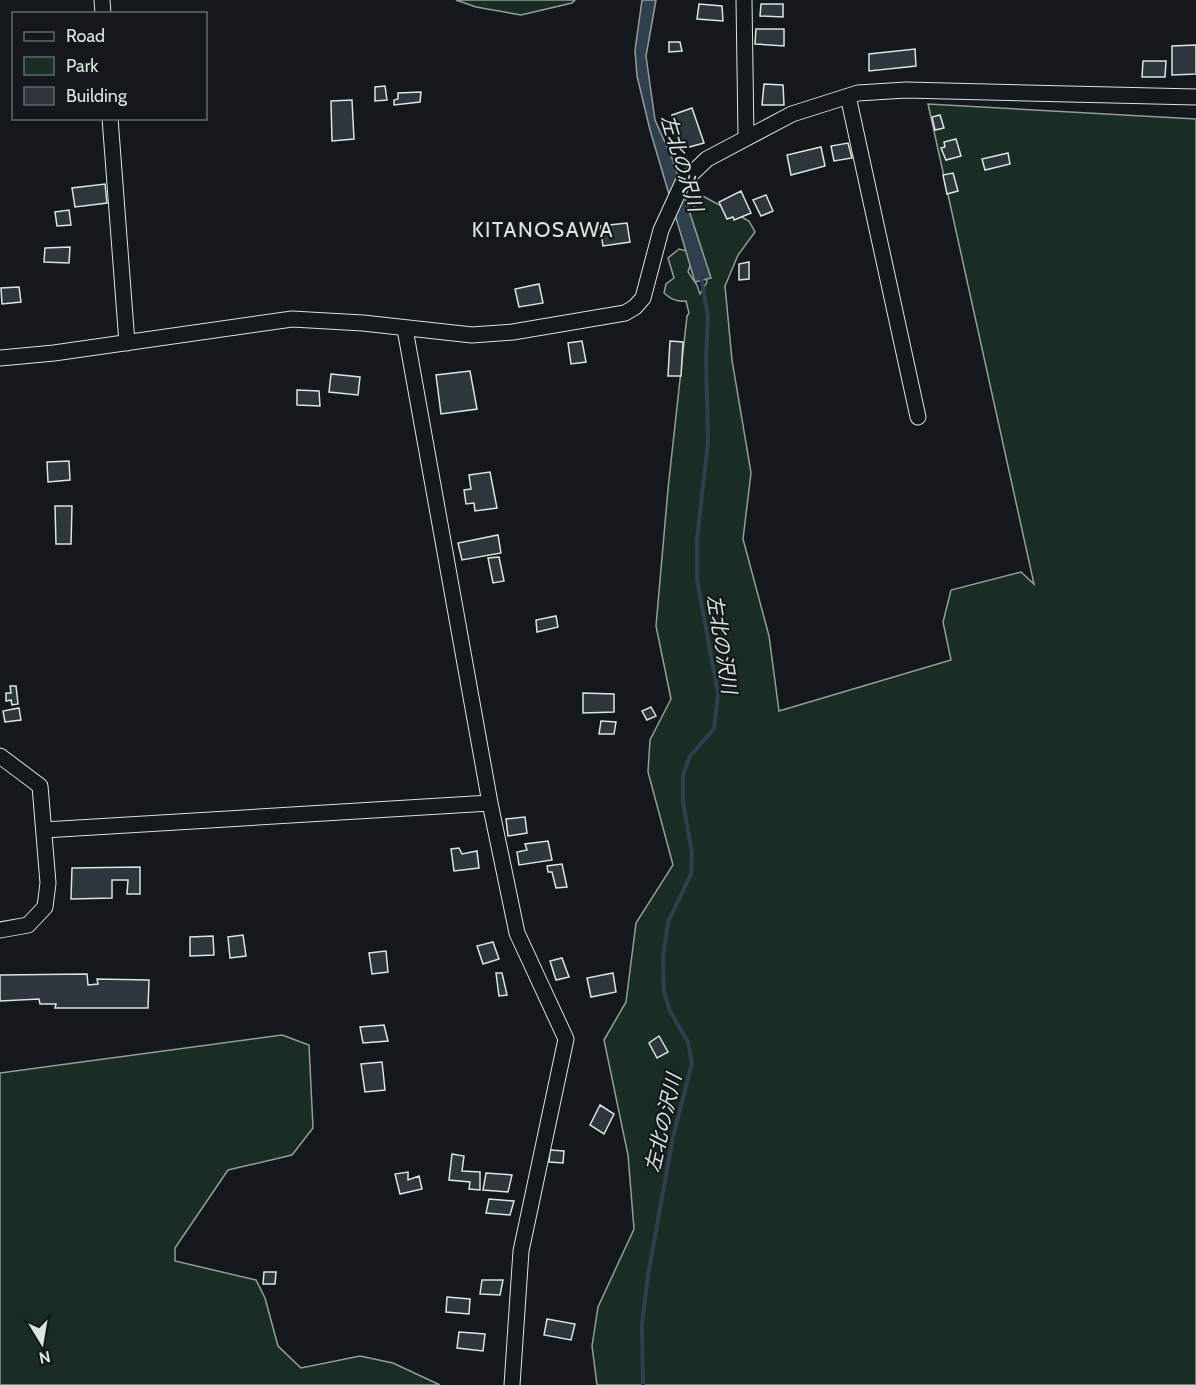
<svg xmlns="http://www.w3.org/2000/svg" width="1196" height="1385" viewBox="0 0 1196 1385" font-family="Cabin,'Noto Sans JP',sans-serif">
  <style>
    .green { fill: #1a2d24; stroke: #939e99; stroke-width: 1.5 }
    .water { fill: #2f3f4d; stroke: #939e99; stroke-width: 1.5 }
    .lines { fill: none; stroke-linecap: round; stroke-linejoin: round }
    .stream { stroke: #2f3f4d; stroke-width: 4 }
    .building { fill: #2c363c; stroke: #d8e6dc; stroke-width: 1.5 }
    .minor-casing { stroke: #d8e6dc; stroke-width: 17 }
    .minor { stroke: #14181c; stroke-width: 15 }
    .labels { text-anchor: middle; dominant-baseline: central; stroke-width: 4.5; stroke-linejoin: round; paint-order: stroke }
    .water-label { font-size: 20px; font-style: italic; fill: #d8e6dc; stroke: #14181c }
    .quarter-label { font-size: 21px; letter-spacing: 1.5px; fill: #d8e6dc; stroke: #14181c }
  </style>
  <rect width="100%" height="100%" fill="#14181c"/>
  <!-- green -->
  <path class="green" d="M456,0H575L572,3L521,15L476,7Z
    M928,104L1196,119V1385H597L592,1346L598,1307L634,1229L628,1155L604,1040L626,1002L636,923L673,865L648,772L650,740L671,699L656,626L668,489L687,316L689,313L686,301C676,302 671,299 664,293L666,284L674,278L668,258L679,249L691,252L692,260L688,272L697,285L700,294L707,282L691,243L682,226L701,195L749,221L755,232L738,255L725,286L732,360L751,473L743,539L769,636L779,711L951,660L943,622L951,590L1021,572L1034,584Z
    M282,1035L309,1045L313,1128L292,1155L228,1170L175,1248V1261L256,1280L265,1298L278,1346L301,1368L360,1356L393,1363L440,1385H0V1073Z"/>
  <!-- water -->
  <path class="water" d="M642,0H656L646,56L655,120L672,158L711,278L695,282L650,130L637,76L635,50Z"/>
  <g class="lines">
    <!-- stream -->
    <path class="stream" d="M643,1385L642,1324L648,1275L673,1137L692,1063L688,1042L670,1011L664,992L663,957L668,922L691,874L692,853L683,802V775L690,756L714,729L718,694L697,579V539L708,442L706,357L708,317L701,277"/>
  </g>
  <!-- building -->
  <path class="building" d="M699,4L722,6L723,21L697,19Z
    M761,4H783V17L760,16Z
    M756,29H784V46L755,44Z
    M669,42H680L682,51L669,52Z
    M1196,45V74L1172,75V46Z
    M915,49L916,66L869,71V54Z
    M1143,61H1166L1165,77H1142Z
    M764,84L783,85L784,105H762Z
    M385,86L387,100L375,101V87Z
    M421,92L420,102L394,105V100L398,99V93Z
    M352,100L354,139L332,141L331,101Z
    M692,108L704,143L682,149L672,115Z
    M940,115L944,128L935,130L932,117Z
    M956,139L961,156L946,160L941,148L945,147L944,142Z
    M848,143L852,158L834,161L831,146Z
    M821,147L825,166L791,175L787,155Z
    M1008,153L1010,164L985,170L982,159Z
    M953,173L958,191L947,194L943,175Z
    M105,184L107,203L75,207L72,188Z
    M741,191L751,213L734,220L733,217L727,219L719,202Z
    M766,195L773,211L761,216L753,200Z
    M69,210L71,225L57,226L55,212Z
    M627,223L630,242L603,246L600,226Z
    M70,247L69,263L44,262L45,248Z
    M749,262V279L739,280V264Z
    M539,284L543,303L519,307L515,289Z
    M19,287L21,302L2,304L1,288Z
    M582,341L586,362L571,364L568,343Z
    M670,341L683,342L681,376H668Z
    M470,371L477,409L441,414L436,375Z
    M331,374L360,377L358,395L329,392Z
    M297,390L319,391L320,406L297,405Z
    M69,461L70,480L48,482L47,462Z
    M490,472L497,508L475,511L474,503L466,504L464,490L471,489L469,475Z
    M55,506H72L71,544H56Z
    M498,535L501,553L462,560L458,543Z
    M499,557L504,581L493,583L488,558Z
    M556,616L558,627L537,632L536,620Z
    M10,686H16L18,704L12,705L11,700L6,701V693H11Z
    M583,693L614,694V712L583,713Z
    M651,707L656,716L647,720L642,711Z
    M19,708L21,720L5,722L3,711Z
    M601,721L616,722L614,734H599Z
    M525,817L527,833L508,836L506,819Z
    M548,841L552,860L519,865L517,852L527,850L525,844Z
    M459,848L462,854L477,851L479,868L454,871L451,849Z
    M562,864L567,887L556,888L552,872H548L547,866Z
    M140,867V894H127L128,880H112V898L71,899L72,868Z
    M243,935L246,956L230,958L228,937Z
    M213,936L214,955L190,956V937Z
    M493,942L499,959L483,964L477,946Z
    M386,951L388,972L372,974L369,953Z
    M562,958L569,977L556,980L550,961Z
    M496,973H502L507,995L499,996Z
    M613,973L616,992L591,997L587,978Z
    M87,974L88,985L98,984L97,979L149,980L148,1008H55L56,1004H40L39,999L0,1001V975Z
    M384,1025L388,1041L363,1043L360,1027Z
    M659,1036L668,1052L657,1058L649,1043Z
    M382,1062L385,1090L365,1092L361,1064Z
    M600,1105L614,1114L604,1134L590,1125Z
    M550,1150L564,1151L563,1163L549,1162Z
    M452,1154L464,1156L462,1171L480,1172V1190L469,1189L470,1182L449,1180Z
    M408,1172V1180L419,1176L422,1189L400,1194L395,1174Z
    M486,1173L512,1175L508,1192L483,1190Z
    M489,1199L514,1201L510,1215L486,1213Z
    M264,1272H276L275,1284H263Z
    M482,1280H503L500,1295L480,1294Z
    M447,1297L470,1299L469,1314L446,1312Z
    M547,1319L575,1324L571,1340L544,1335Z
    M459,1332L485,1334L483,1351L457,1348Z"/>
  <g class="lines">
    <defs>
      <path id="minor" d="M102,0L103,14
        M744,0L746,137
        M848,96L918,417
        M110,118L127,343
        M405,329L490,803L517,933L566,1039L521,1251L512,1385
        M0,358L54,353L292,319L363,323L472,335L513,332L625,313L635,307L643,298L661,230L683,182L707,159L792,114L858,93L906,90L1196,97
        M0,756L40,786L48,883L45,907L28,925L0,930
        M44,830L490,803"/>
    </defs>
    <!-- minor casing -->
    <use href="#minor" class="minor-casing"/>
    <!-- minor -->
    <use href="#minor" class="minor"/>
  </g>
  <g class="labels">
    <!-- water labels -->
    <g class="water-label">
      <text transform="translate(682 163) rotate(73)">左北の沢川</text>
      <text transform="translate(722 644) rotate(81)">左北の沢川</text>
      <text transform="translate(663 1123) rotate(-77)">左北の沢川</text>
    </g>
    <!-- quarter labels -->
    <g class="quarter-label">
      <text x="543" y="229">KITANOSAWA</text>
    </g>
  </g>
  <!-- legend -->
  <rect x="12" y="12" width="195" height="108" fill="#14181c" stroke="#626a69" stroke-width="1.5"/>
  <rect x="24" y="32" width="30" height="9" fill="#14181c" stroke="#626a69" stroke-width="1.5"/>
  <text x="66" y="42" font-size="18" fill="#d8e6dc">Road</text>
  <rect x="24" y="57" width="30" height="18" fill="#1a2d24" stroke="#626a69" stroke-width="1.5"/>
  <text x="66" y="72" font-size="18" fill="#d8e6dc">Park</text>
  <rect x="24" y="87" width="30" height="18" fill="#2c363c" stroke="#626a69" stroke-width="1.5"/>
  <text x="66" y="102" font-size="18" fill="#d8e6dc">Building</text>
  <!-- north arrow -->
  <g transform="translate(42 1343) rotate(169)" stroke="#14181c" stroke-width="4.5" paint-order="stroke">
  <path d="M0-4.5L10 22L0 15L-10 22Z" fill="#d8e6dc"/>
  <text y="-9" font-size="16" font-weight="bold" text-anchor="middle" fill="#d8e6dc">N</text>
  </g>
</svg>
